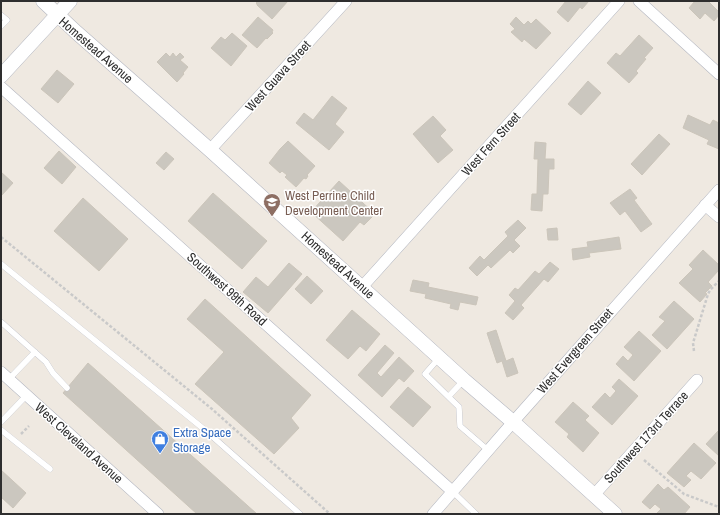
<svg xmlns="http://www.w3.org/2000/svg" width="720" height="515" viewBox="0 0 720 515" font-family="'Archivo Narrow',sans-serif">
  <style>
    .building { fill: #cbc7bf; stroke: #cbc5ba }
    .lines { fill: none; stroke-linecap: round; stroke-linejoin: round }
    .service-casing { stroke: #b4b7c1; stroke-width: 6 }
    .minor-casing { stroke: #b4b7c1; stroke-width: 12 }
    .tertiary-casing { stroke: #b4b7c1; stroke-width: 15 }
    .path { stroke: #c9c9c9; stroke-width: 2.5; stroke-dasharray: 3 2; stroke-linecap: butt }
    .service { stroke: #fff; stroke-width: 5.5 }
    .minor { stroke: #fff; stroke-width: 11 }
    .tertiary { stroke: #fff; stroke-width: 14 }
    .labels { text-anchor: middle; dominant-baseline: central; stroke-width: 3; stroke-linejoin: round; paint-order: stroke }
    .street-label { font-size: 13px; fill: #2e2e2e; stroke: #fff }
    .education-label { font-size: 13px; fill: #785e54; stroke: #fff; text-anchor: start }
    .shop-label { font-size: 13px; fill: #366cbe; stroke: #fff; text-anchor: start }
  </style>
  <rect width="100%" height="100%" fill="#efe9e1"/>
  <!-- building -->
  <path class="building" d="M258,1H288L272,19L257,5V4L256,3Z
    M566,1H589L582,9L580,7L568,22L557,12Z
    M695,1H708L719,12V15L714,21L705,13L700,19L689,8Z
    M258,17L273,30L272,32L273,33L267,39L266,38L257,48L242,35Z
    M516,17L524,25L528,21L531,24L536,19L551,33L536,49L524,39L522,42L511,32L515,29L510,24Z
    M232,33L247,46L231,66L211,48L221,37L225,40Z
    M639,35L653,48L644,58L646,59L636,71L638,73L629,83L607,63L616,53L620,56Z
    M166,53L170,57L173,53L176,57L180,53L184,57L180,60L188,67L183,73L184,74L177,82L157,62Z
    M57,70L74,84L58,103L41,89Z
    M588,81L601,93L581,115L568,104Z
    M332,96L347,108L335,124L344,132L329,150L296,123L304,113L313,120Z
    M688,115L710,125L713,120L719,123V149L707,144L709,140L683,128Z
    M433,116L446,130L440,136L453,150L438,163L413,134Z
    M659,134L670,144L642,175L631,164Z
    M288,141L315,166L307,175L308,176L306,179L304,178L296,187L285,177L287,175L282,171L280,173L269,163L280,149Z
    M535,142L546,143L545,159H554V169H549L548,194H543L542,211L531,210L532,194H537L538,159H534Z
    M59,151L76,167L62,184L44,168Z
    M166,152L174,159L164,170L156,163Z
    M1,172L13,183L1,196Z
    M339,181L375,214L364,225L360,222L343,241L311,212Z
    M630,189L637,198L634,200L652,224L641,232L625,211L620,215L610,203Z
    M213,193L267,241L242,269L188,221Z
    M83,198L128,239L99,271L54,231Z
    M518,220L526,228L514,240L520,246L513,253L510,250L491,268L488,265L477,276L469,268L480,256L484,260L508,236L505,232Z
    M557,228L558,240H548L547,229Z
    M619,237L621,249L589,253L590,257L573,260L572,249L588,247L587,242Z
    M703,250L719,265V270L708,282L712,286L705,293L707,294L700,302L679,283L693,269L689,265Z
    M550,262L559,269L548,282L544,279L521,305L524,308L513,320L505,313L515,301L509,295L515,288L518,290L535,271L539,274Z
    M289,263L302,274L268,313L243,292L256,277L268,287Z
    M307,276L323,291L311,304L295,289Z
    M413,280L429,283L428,287L478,297L476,305L460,302L458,310L450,308L451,304L425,298L426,294L410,291Z
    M205,299L311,395L291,418L299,428L274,454L195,384L224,352L187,319Z
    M674,301L694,319L667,349L652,335L665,321L659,317Z
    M352,310L380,334L366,351L360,346L348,359L326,340Z
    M496,330L506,361L513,358L518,373L507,377L502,361L497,363L487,333Z
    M639,331L661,351L634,381L616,364L623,356L628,361L633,355L624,347Z
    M385,345L394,353L377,373L381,377L399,357L414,371L404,382L399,378L382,397L358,375Z
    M88,363L257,514H197L63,393Z
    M619,379L638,396L612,425L592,407L605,393L610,398L616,391L612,387Z
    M408,387L431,407L413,427L390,407Z
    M573,402L589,416L585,420L599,433L583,452L567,437L569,434L555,422Z
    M719,430V456L706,444Z
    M694,443L716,463L701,479L691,471L686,476L691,480L684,487L667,473Z
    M1,470L26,493L13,508L1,497Z
    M658,484L664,490L668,487L690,507L684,514H656L661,509L655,504L650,509L642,502Z"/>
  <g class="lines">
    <defs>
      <path id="service" d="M1,15L7,20L1,26
        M1,264L205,430L300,514
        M1,322L46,362L53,373L67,388
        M439,358L425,374L459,407L460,426L489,451
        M9,379L35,352
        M449,396L464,380
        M1,422L27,395
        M1,430L50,469
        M452,491L476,514"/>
      <path id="minor" d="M639,1L719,74
        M1,87L452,491
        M210,150L346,1
        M705,205L719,217
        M362,287L619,1
        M1,372L158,514
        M594,495L697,380
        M433,514L513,422L719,190"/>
      <path id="tertiary" d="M43,1L76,32L210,150L464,380L513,422L615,514
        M1,76L70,1"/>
    </defs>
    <!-- service casing -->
    <use href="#service" class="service-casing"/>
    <!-- minor casing -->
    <use href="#minor" class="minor-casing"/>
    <!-- tertiary casing -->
    <use href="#tertiary" class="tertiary-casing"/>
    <!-- path -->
    <path class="path" d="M1,237L212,409L330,514
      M694,351L693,343L708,294L710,290L719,281
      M21,434L29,426
      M644,460L684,494L719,507"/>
    <!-- service -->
    <use href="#service" class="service"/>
    <!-- minor -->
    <use href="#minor" class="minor"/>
    <!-- tertiary -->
    <use href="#tertiary" class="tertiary"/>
  </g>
  <!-- icons -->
  <defs>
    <symbol id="school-pin" viewBox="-11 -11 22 30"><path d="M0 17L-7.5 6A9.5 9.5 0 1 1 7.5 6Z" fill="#8d6e63" stroke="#fff"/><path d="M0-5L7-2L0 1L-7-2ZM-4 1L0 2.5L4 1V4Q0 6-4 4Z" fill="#fff"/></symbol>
    <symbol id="shop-pin" viewBox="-11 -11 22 30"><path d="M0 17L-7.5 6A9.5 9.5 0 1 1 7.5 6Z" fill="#3f7fe0" stroke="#fff"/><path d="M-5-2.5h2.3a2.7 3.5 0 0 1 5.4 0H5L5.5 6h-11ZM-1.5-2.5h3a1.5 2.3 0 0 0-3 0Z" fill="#fff"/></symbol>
  </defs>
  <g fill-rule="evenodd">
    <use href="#school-pin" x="262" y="192" width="20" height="27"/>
    <use href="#shop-pin" x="150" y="429" width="20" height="27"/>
  </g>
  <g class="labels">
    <!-- street labels -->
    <g class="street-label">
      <text transform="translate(96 50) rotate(41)">Homestead Avenue</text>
      <text transform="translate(278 76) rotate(-48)">West Guava Street</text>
      <text transform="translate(491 144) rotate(-48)">West Fern Street</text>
      <text transform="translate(338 265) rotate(42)">Homestead Avenue</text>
      <text transform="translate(227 289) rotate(42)">Southwest 99th Road</text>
      <text transform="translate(575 351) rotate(-49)">West Evergreen Street</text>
      <text transform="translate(646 437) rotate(-48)">Southwest 173rd Terrace</text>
      <text transform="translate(79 443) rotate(42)">West Cleveland Avenue</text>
    </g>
    <!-- education labels -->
    <g class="education-label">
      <text x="285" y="195">West Perrine Child<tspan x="285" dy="15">Development Center</tspan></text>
    </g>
    <!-- shop labels -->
    <g class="shop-label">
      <text x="173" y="432">Extra Space<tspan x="173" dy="15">Storage</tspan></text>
    </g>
  </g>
  <!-- border -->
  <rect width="720" height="515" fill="none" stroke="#2e2e2e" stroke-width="4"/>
</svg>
